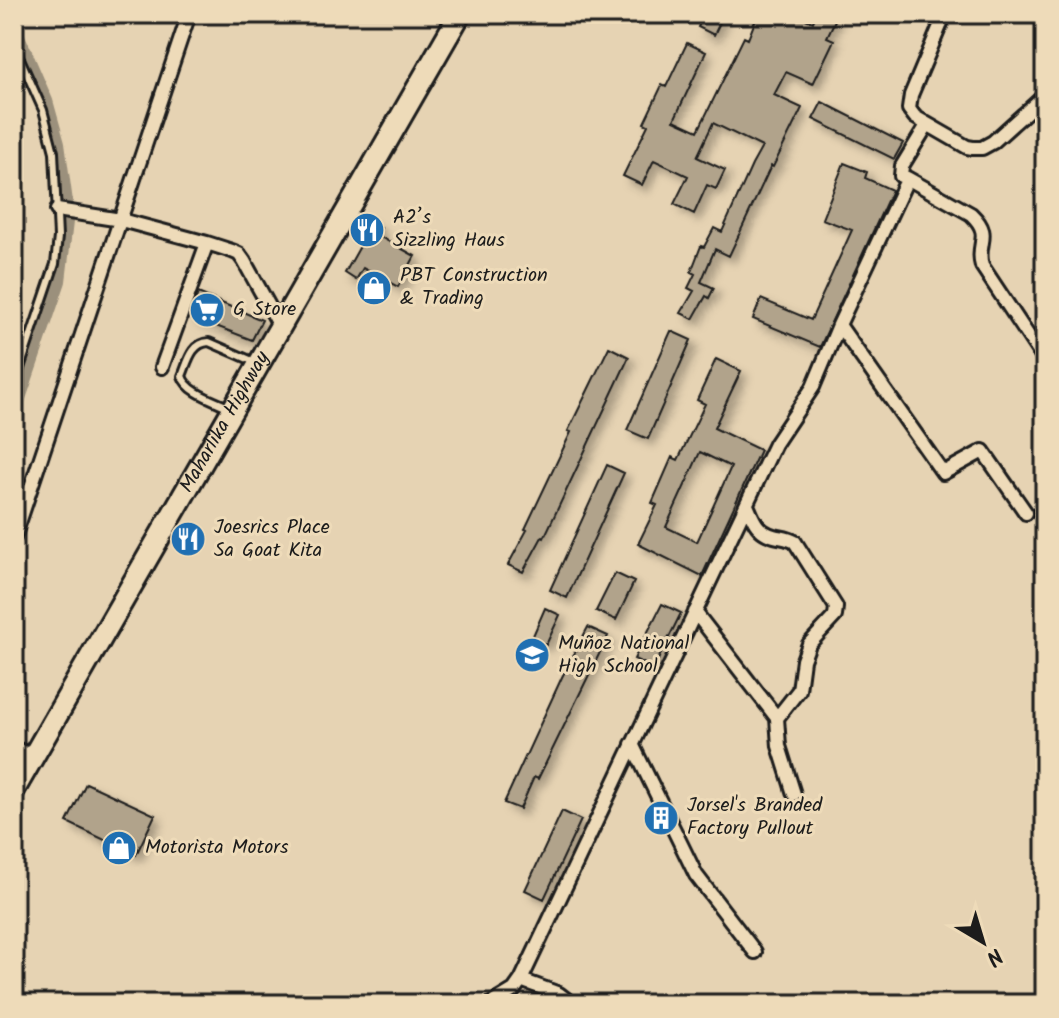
<svg xmlns="http://www.w3.org/2000/svg" width="1059" height="1018" viewBox="0 0 1059 1018" font-family="Kalam,sans-serif">
  <style>
    .lines { fill: none; stroke-linecap: round; stroke-linejoin: round }
    .canal { stroke: #9b907b; stroke-width: 14 }
    .building { fill: #b1a38b; stroke: #1c1c1c; stroke-width: 2; fill-rule: evenodd; filter: url(#shadow) }
    .service-casing { stroke: #1c1c1c; stroke-width: 12 }
    .minor-casing { stroke: #1c1c1c; stroke-width: 18 }
    .trunk-casing { stroke: #1c1c1c; stroke-width: 26 }
    .service { stroke: #eedbb9; stroke-width: 6 }
    .minor { stroke: #eedbb9; stroke-width: 12 }
    .trunk { stroke: #eedbb9; stroke-width: 20 }
    .labels { text-anchor: middle; dominant-baseline: central; stroke-width: 6; stroke-linejoin: round; paint-order: stroke }
    .poi-label { font-size: 20px; fill: #1c1c1c; stroke: #eedbb9; text-anchor: start }
    .street-label { font-size: 20px; fill: #1c1c1c; stroke: #eedbb9 }
  </style>
  <defs>
    <filter id="shadow"><feDropShadow dx="6" dy="6" stdDeviation="4" flood-color="#0004"/></filter>
  </defs>
  <rect width="100%" height="100%" fill="#e6d3b3"/>
  <filter id="ink" filterUnits="userSpaceOnUse"><feTurbulence type="fractalNoise" baseFrequency=".0125" numOctaves="2"/><feDisplacementMap in="SourceGraphic" scale="16" xChannelSelector="R" yChannelSelector="G"/><feConvolveMatrix kernelMatrix="1 2 1 2 8 2 1 2 1" color-interpolation-filters="sRGB"/></filter>
  <g filter="url(#ink)">
    <g class="lines">
      <!-- canal -->
      <path class="canal" d="M14,27L46,101L58,144L66,202
        M14,413L59,281L66,222"/>
    </g>
    <!-- building -->
    <path class="building" d="M704,14H724L714,35L698,27Z
      M758,14H793L813,22L816,14H838L827,37L834,40L813,84L786,72L774,95L802,108L773,167L771,166L729,256L715,249L701,282L714,288L709,298L706,296L693,319L681,313L694,291L688,288L695,274L691,272L701,246L704,247L714,228L722,232L752,165L762,147L713,123L697,157L725,170L716,189L707,185L694,214L674,204L688,176L654,160L642,185L623,176L648,125L644,123L662,85L666,87L687,43L706,52L674,120L698,131L744,37L748,39Z
      M822,102L903,143L894,159L813,119Z
      M844,163L867,172L865,178L892,190L820,347L753,319L761,299L811,320L852,230L822,219Z
      M362,216L381,228L377,235L415,256L398,287L363,268L356,280L345,273L364,239L352,232Z
      M198,293L262,320L252,340L190,316Z
      M671,331L691,340L648,439L627,430Z
      M609,347L629,357L544,538L542,537L523,572L508,565L527,530L525,529L571,432L568,431Z
      M716,359L741,371L714,428L760,450L702,576L638,544L657,505L652,503L672,457L678,460L705,404L697,400ZM700,452L731,467L697,542L666,527Z
      M607,465L624,473L567,598L550,590Z
      M615,573L634,582L616,620L596,611Z
      M662,604L681,613L654,668L634,659Z
      M545,608L560,615L546,645L532,638Z
      M588,627L608,636L538,779L534,777L520,809L504,803L562,677Z
      M86,783L155,815L136,855L67,822Z
      M562,811L581,820L544,899L525,890Z"/>
    <g class="lines">
      <defs>
        <path id="service" d="M14,45L43,110L54,152L58,237L55,264L14,386
          M228,407C213,400 187,392 182,376C188,362 191,343 209,342L257,363"/>
        <path id="minor" d="M945,14L911,95L909,109L915,117L967,147L973,148H982L993,142L1045,95
          M907,178L971,214C994,236 975,243 982,266L1045,361
          M57,210L121,220L207,243L232,251L239,254L244,261L281,328
          M839,325L943,473L983,451L1026,513
          M162,367L207,243
          M747,505C753,519 757,532 774,536C782,538 788,538 795,542L836,607L835,616L809,644L803,660L799,690L777,718
          M14,538L189,14
          M695,612L777,718L779,746L794,794
          M632,744L696,875L755,952
          M14,748L33,756
          M521,980L559,994L572,1004
          M491,1004L514,990L521,980L775,444L813,387L839,325L905,184L907,178L901,176L902,166L927,125"/>
        <g id="trunk">
          <path id="s1" d="M14,790L460,14"/>
        </g>
      </defs>
      <!-- service casing -->
      <use href="#service" class="service-casing"/>
      <!-- minor casing -->
      <use href="#minor" class="minor-casing"/>
      <!-- trunk casing -->
      <use href="#trunk" class="trunk-casing"/>
      <!-- service -->
      <use href="#service" class="service"/>
      <!-- minor -->
      <use href="#minor" class="minor"/>
      <!-- trunk -->
      <use href="#trunk" class="trunk"/>
    </g>
  </g>
  <!-- icons -->
  <defs>
    <symbol id="restaurant-disc" viewBox="-11 -11 22 22"><circle r="9.5" fill="#1f6fb2" stroke="#eedbb9"/><path d="M-5-6h1v4h1v-4h1v4h1v-4h1v5L-1.5 .5V6h-2V.5L-5-1ZM5-6V6H3V1.5H1.5Q1.5-4 5-6Z" fill="#fff"/></symbol>
    <symbol id="shop-disc" viewBox="-11 -11 22 22"><circle r="9.5" fill="#1f6fb2" stroke="#eedbb9"/><path d="M-5-2.5h2.3a2.7 3.5 0 0 1 5.4 0H5L5.5 6h-11ZM-1.5-2.5h3a1.5 2.3 0 0 0-3 0Z" fill="#fff"/></symbol>
    <symbol id="supermarket-disc" viewBox="-11 -11 22 22"><circle r="9.5" fill="#1f6fb2" stroke="#eedbb9"/><path d="M-6-5.5h2.5l.6 2H6L4.5 2H-2.5L-4.4-4H-6ZM-1.5 3.2a1.3 1.3 0 1 0 .1 0ZM3 3.2a1.3 1.3 0 1 0 .1 0Z" fill="#fff"/></symbol>
    <symbol id="school-disc" viewBox="-11 -11 22 22"><circle r="9.5" fill="#1f6fb2" stroke="#eedbb9"/><path d="M0-5L7-2L0 1L-7-2ZM-4 1L0 2.5L4 1V4Q0 6-4 4Z" fill="#fff"/></symbol>
    <symbol id="building-disc" viewBox="-11 -11 22 22"><circle r="9.5" fill="#1f6fb2" stroke="#eedbb9"/><path d="M-4-6H4V6H1V3H-1V6H-4ZM-2.5-4.3h1.7v1.8h-1.7ZM.8-4.3h1.7v1.8H.8ZM-2.5-1h1.7V.8h-1.7ZM.8-1h1.7V.8H.8Z" fill="#fff"/></symbol>
  </defs>
  <g fill-rule="evenodd">
    <use href="#restaurant-disc" x="347" y="210" width="40" height="40"/>
    <use href="#shop-disc" x="354" y="268" width="40" height="40"/>
    <use href="#supermarket-disc" x="187" y="290" width="40" height="40"/>
    <use href="#restaurant-disc" x="168" y="519" width="40" height="40"/>
    <use href="#school-disc" x="512" y="635" width="40" height="40"/>
    <use href="#building-disc" x="641" y="798" width="40" height="40"/>
    <use href="#shop-disc" x="99" y="828" width="40" height="40"/>
  </g>
  <g class="labels">
    <!-- poi labels -->
    <g class="poi-label">
      <text x="393" y="218">A2’s<tspan x="393" dy="23">Sizzling Haus</tspan></text>
      <text x="400" y="276">PBT Construction<tspan x="400" dy="23">&amp; Trading</tspan></text>
      <text x="233" y="310">G Store</text>
      <text x="214" y="528">Joesrics Place<tspan x="214" dy="23">Sa Goat Kita</tspan></text>
      <text x="558" y="644">Muñoz National<tspan x="558" dy="23">High School</tspan></text>
      <text x="687" y="806">Jorsel's Branded<tspan x="687" dy="23">Factory Pullout</tspan></text>
      <text x="145" y="848">Motorista Motors</text>
    </g>
    <!-- street labels -->
    <g class="street-label">
      <text stroke="none"><textPath href="#s1" startOffset="424">Maharlika Highway</textPath></text>
    </g>
  </g>
  <!-- margin -->
  <rect width="1059" height="1018" fill="none" stroke="#eedbb9" stroke-width="48"/>
  <rect x="24" y="24" width="1011" height="970" fill="none" stroke="#1c1c1c" stroke-width="3" filter="url(#ink)"/>
  <!-- north arrow -->
  <g transform="translate(983 942) rotate(142)" stroke="#eedbb9" stroke-width="6" paint-order="stroke">
  <path d="M0-6L14 30L0 20L-14 30Z" fill="#1c1c1c"/>
  <text y="-12" font-size="22" font-weight="bold" text-anchor="middle" fill="#1c1c1c">N</text>
  </g>
</svg>
